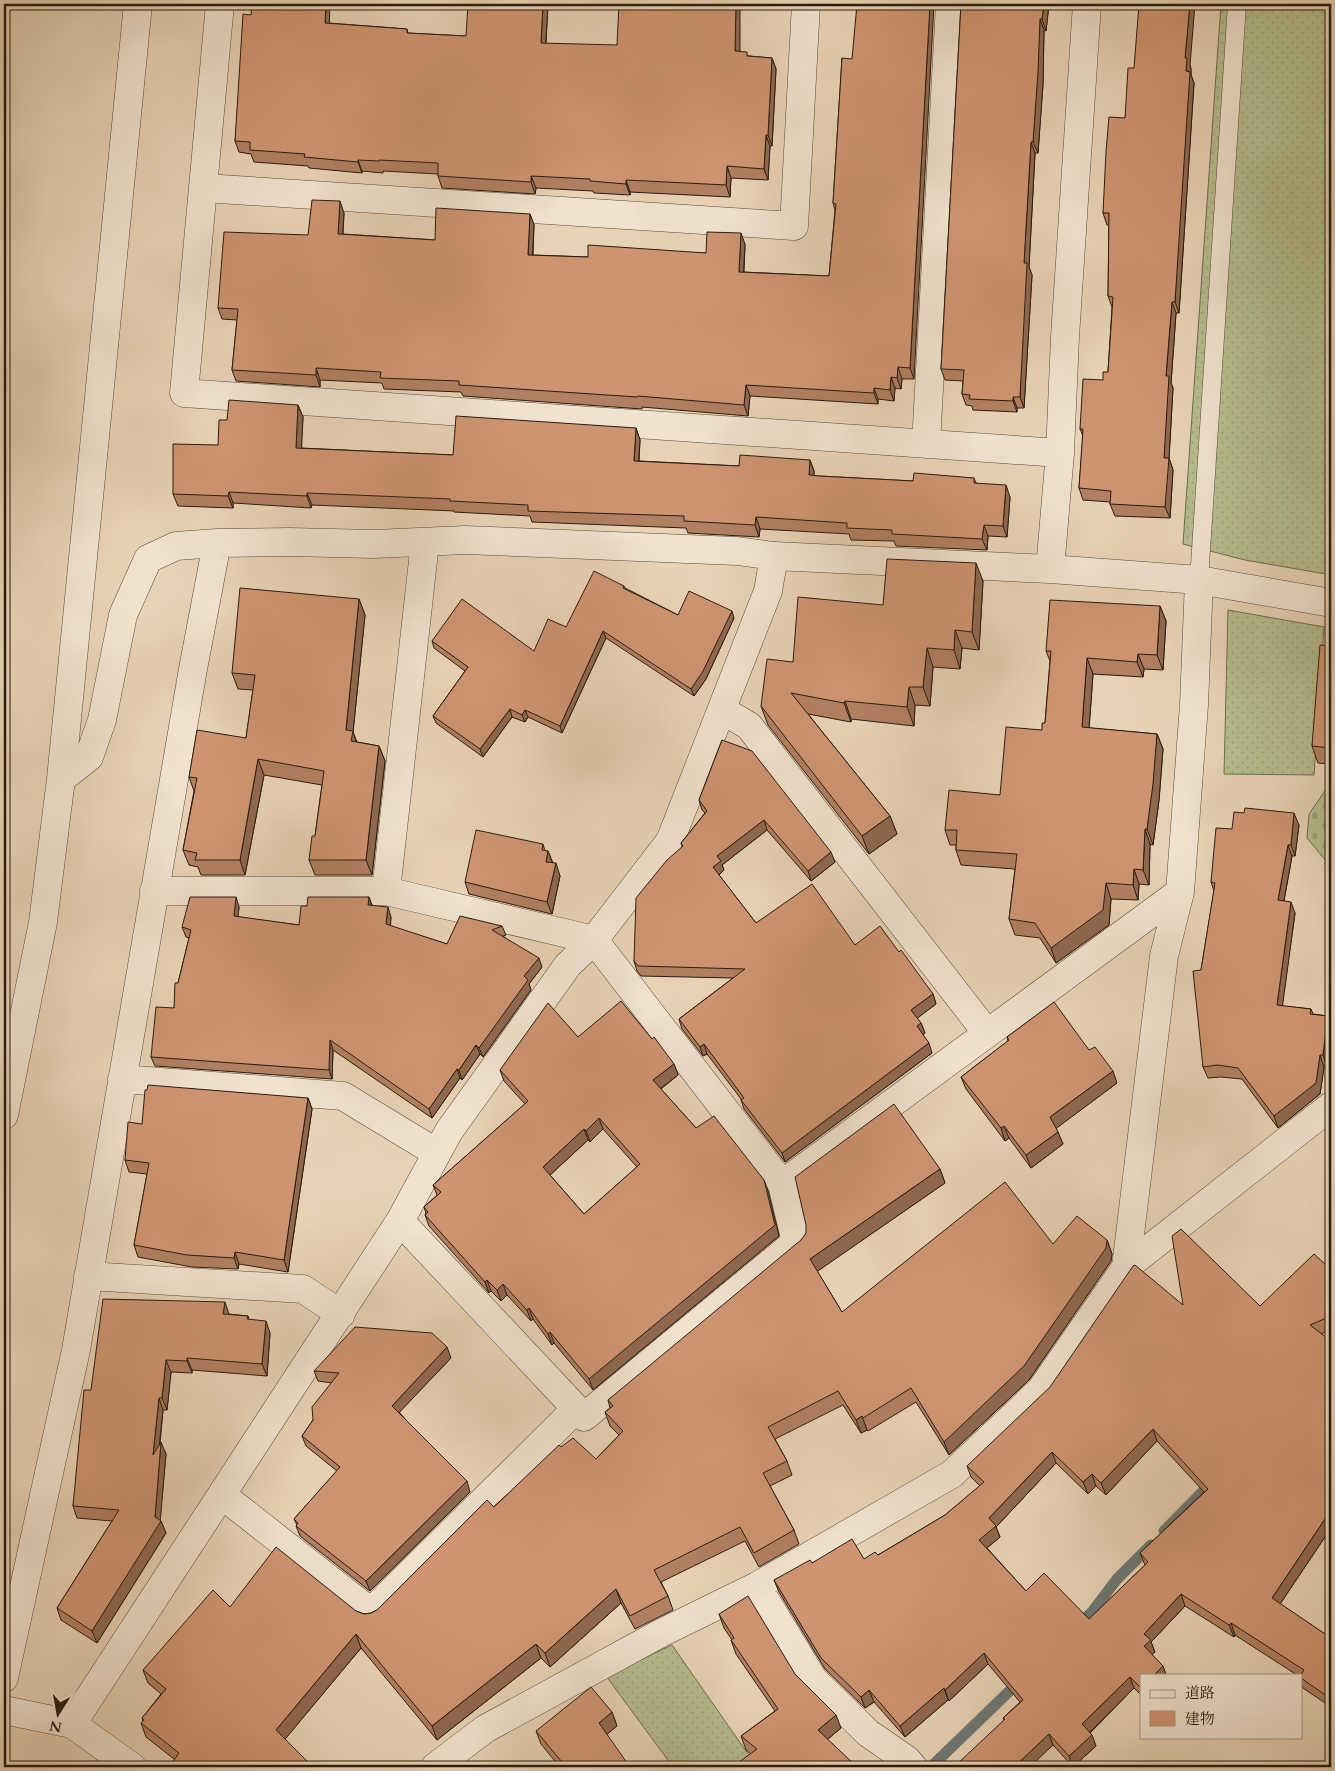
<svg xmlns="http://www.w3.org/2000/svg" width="1335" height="1771" viewBox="0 0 1335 1771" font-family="Cardo,'Noto Serif JP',serif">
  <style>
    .grass { fill: url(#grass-dots); stroke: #6e6c50 }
    .cemetery { fill: url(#cemetery-stones); stroke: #6e6c50 }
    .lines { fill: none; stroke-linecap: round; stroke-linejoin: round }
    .stream { stroke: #6d7875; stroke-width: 11 }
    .lane-casing { stroke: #584a3a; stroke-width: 19 }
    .street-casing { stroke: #584a3a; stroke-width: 29 }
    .lane { stroke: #f0e2cf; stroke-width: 18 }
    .street { stroke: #f0e2cf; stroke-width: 28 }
    .wall { fill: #b17f61; stroke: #281c11; fill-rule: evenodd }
    .shaded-wall { fill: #90684f; stroke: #281c11 }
    .building { fill: #ce9471; stroke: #281c11; fill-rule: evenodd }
  </style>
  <defs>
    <pattern id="grass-dots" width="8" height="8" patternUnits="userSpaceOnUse" patternTransform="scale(1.25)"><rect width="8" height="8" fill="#b5bc8e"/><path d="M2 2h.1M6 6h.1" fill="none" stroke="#9ca179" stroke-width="1.8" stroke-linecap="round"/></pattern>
    <pattern id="cemetery-stones" width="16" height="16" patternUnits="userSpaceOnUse" patternTransform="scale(1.25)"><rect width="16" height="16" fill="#b5bc8e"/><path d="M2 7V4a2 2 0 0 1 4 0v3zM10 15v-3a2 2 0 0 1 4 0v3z" fill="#9ca179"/></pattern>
  </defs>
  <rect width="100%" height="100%" fill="#e8d2b5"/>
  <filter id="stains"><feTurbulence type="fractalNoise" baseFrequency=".004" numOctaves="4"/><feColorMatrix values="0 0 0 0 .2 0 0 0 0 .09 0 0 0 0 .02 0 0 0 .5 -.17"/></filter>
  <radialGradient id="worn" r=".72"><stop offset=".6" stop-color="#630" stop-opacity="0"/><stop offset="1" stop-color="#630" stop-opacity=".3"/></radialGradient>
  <!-- grass -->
  <path class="grass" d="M1221,4H1331V575L1245,560L1183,544Z
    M1228,610L1324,627L1314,775L1224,774Z
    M672,1645L757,1767H673L606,1676Z"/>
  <!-- cemetery -->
  <path class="cemetery" d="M1331,782V867L1307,838L1309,814Z"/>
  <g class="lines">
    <!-- stream -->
    <path class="stream" d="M1164,1531L1214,1480
      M1076,1627L1092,1612L1117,1579L1151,1545
      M934,1767L933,1765L1021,1680"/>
    <defs>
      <path id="lane" d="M1199,580L1237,4"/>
      <path id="street" d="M220,4L184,393L1060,453
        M204,188L794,226L806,4
        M926,444L950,4
        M1050,569L1060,453L1065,337L1087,4
        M722,710L749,726L987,1033
        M61,779L89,757L102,720L123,615L148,559L176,546L217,543
        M154,891H386L594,940L782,1184L1180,892
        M386,891L425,543
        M122,1079L343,1096L437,1153
        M4,1115L43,922L61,779L138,4
        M400,1221L584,1417L796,1242L782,1184
        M1126,1267L1164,956L1180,892L1194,705L1199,580
        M88,1276L303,1289L341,1314
        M222,1495L371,1612L576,1409
        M757,1586L813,1679L868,1733L907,1760L913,1767
        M4,1678L76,1350L193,669L217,543L289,542L374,544L465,540L737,551L774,556L1050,569L1199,580L1331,603
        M4,1710L72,1724L132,1767
        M72,1724L400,1221L449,1131L568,965L594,940L670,841L768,591L774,556
        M435,1767L485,1729L661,1633L757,1586L952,1474L1041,1390L1126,1267L1331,1106"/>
    </defs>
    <!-- lane casing -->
    <use href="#lane" class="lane-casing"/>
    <!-- street casing -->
    <use href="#street" class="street-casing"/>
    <!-- lane -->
    <use href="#lane" class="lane"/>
    <!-- street -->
    <use href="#street" class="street"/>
  </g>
  <!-- wall -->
  <path class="wall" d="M548,4L546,44L740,51L749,56L772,58L776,69L772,146H770L768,180L731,178L730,197L630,192V195L594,193L593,191L536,188L535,194L442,188L438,176V174L383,171V173L362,171V173L309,168L308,166L254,162L251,154L239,152L235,141L251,15L329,23L407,29L408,33L466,36Z
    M961,4H1049L1046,31L1044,30L1043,84L1038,153H1035L1029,267L1032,275L1024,408H1017V412L973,410L972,406L966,405L962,394L963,381L945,380L941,369Z
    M842,58L914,379H902L901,389L895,388L894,401L878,399V404L750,396L748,416L642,407V409L463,396L461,392L384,389L382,383L320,380V387L236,381L232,370L237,320L222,319L218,308L308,235L344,213L343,234L435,240L530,214L534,225L533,255L588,257L706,253L745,244L744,272L829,276L835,210L833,203Z
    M1190,65L1191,69V75L1194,83L1179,313H1176L1171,383L1173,388L1169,458L1173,470L1170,518L1115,516L1110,504V502L1083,500L1079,488L1083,436L1080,429L1103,380L1108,372L1112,307L1108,296L1109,225H1107L1103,213L1125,118L1134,68Z
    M298,405L303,417L301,448L453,455L636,428L640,440L639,461L739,466L810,460L814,471V476H819L913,481L974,478L976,483L1010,497L1007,537L988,536L987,550L896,546L894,541L851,540L849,534L760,529L759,537L688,533L686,528L532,522L530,516L454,512V511L312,505L311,508L233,503V508L178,506L173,494L218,445L227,420Z
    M983,581L979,650L962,648L960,669L933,667L930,706L915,705L914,726L851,719V722L808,714L890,816L897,834L869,854L768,725L761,706L793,662L883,605Z
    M624,586L625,588L678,615L734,618L706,679L694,696L606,638L562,733L528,717L525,722L512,717L483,757L436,723L433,716L465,671L434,648L432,641L534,651Z
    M359,599L365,615L353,732L357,742L379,746L385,761L372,875H315L309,860L315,836L322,785L264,775L245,875H201L198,867L189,865L183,850L194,791L189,777L246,738L253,690L238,689L232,673Z
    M1160,606L1166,621L1163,670L1144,669L1143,677L1093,674L1089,728L1157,734L1163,749L1159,800L1153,845L1150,844L1149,885L1139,884L1138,900L1111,899L1109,925L1056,963L1040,938L1015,935L1009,919L1015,869L961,865L956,850V845H950L945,830L1000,795L1042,730L1045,723L1050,661L1046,651Z
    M1331,646V764L1318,763L1312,746Z
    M722,740L835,862L811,881L767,830L722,865L724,870L719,875L756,923L855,945L899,952L933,994L936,1004L917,1018L921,1023L925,1033L923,1035L932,1053L785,1162L744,1109L741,1100V1099L707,1054L703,1056L682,1029L679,1019L733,978L641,976L637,971L634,961L682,846L681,843L705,813L702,810L699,800Z
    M1299,825L1295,856H1292L1284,901L1295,913L1282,1006L1311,1009L1313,1014L1328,1016L1331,1024V1036L1327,1067H1324L1320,1094L1278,1128L1242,1079L1221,1077L1208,1078L1203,1067L1201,970L1214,891L1211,882L1232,829Z
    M543,844L545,851H548L553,863L560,876L552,914L469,894L465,882Z
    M369,897L372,905L391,917L390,926L447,944L502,926L506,935L503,936L542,967L529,984L531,990L483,1057L480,1054L462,1080L460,1078L432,1118L333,1050L332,1079L155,1066L151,1057L174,1008L178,983L189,938L186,937L182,927L239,907L238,917L299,925L307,906Z
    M578,1037L652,1039L674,1064L678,1075L661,1089L696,1128L764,1180L768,1191L779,1236L593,1390L554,1343L552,1345L533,1319L531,1321L507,1295L501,1301L491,1291L489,1293L429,1226L425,1215L426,1213L424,1207L437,1195L433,1185L525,1104L504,1081L500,1070ZM603,1129L637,1167L584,1214L550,1175L588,1140L590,1142Z
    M1007,1037L1117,1083L1056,1128L1063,1144L1031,1168L1009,1138L1005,1141L966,1089L961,1077L1008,1041Z
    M308,1098L312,1109L288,1272L239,1264L238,1269L192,1267L138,1257L134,1245L147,1174L129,1172L125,1160L142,1124Z
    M940,1169L945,1183L817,1271L842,1312L1053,1244L1107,1240L1112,1254L1111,1261L1029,1380L949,1455L916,1402L868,1431L867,1430L861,1433L843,1405L775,1439L787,1461L792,1475L770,1486L794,1530L799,1544L759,1567L745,1541L661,1582L668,1596L673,1610L635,1629L621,1603L550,1667L541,1658L437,1740L361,1648L285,1739L174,1759L146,1737L141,1723L143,1721L142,1718L161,1694L148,1683L143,1670L230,1607L356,1611L364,1614L371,1613L377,1610L561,1447L596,1459L619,1435L610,1426L605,1412L610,1408L608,1400Z
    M1331,1262V1329L1321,1334L1331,1528L1280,1604L1331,1638V1707L1303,1688L1301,1682V1675H1297L1235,1635L1234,1637L1185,1606L1151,1642L1155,1652L1152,1655L1163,1666L1166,1675H1141V1695L1134,1688L1090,1733L1096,1746L1073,1767L1053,1745L1004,1720L1003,1718L1020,1702L988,1664L949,1701L948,1700L905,1737L874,1702L865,1708L825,1669L779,1592L774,1580L812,1563L864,1559L878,1555L945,1515L980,1486L971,1477L967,1466L1183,1305L1260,1306L1325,1264ZM1157,1441L1204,1492L1140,1553L1145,1565L1089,1619L1026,1591L987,1548L1000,1537L996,1527L1056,1463L1088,1494L1096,1486L1106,1495Z
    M229,1314L248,1316L249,1319L270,1333L267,1376L192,1370V1373L171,1372L167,1410H163L160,1444L166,1454L160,1520L161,1521L166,1533L97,1643L61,1620L57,1608L112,1521L77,1518L73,1506L91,1390Z
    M451,1358L399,1412L470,1492L370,1591L300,1536L296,1526L297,1525L294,1519L337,1471L306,1446L302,1436L313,1420L332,1383L318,1381L314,1371Z
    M719,1614L795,1674L841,1728L828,1739L751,1754L746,1750L741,1736L775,1711L736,1654L731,1640H732L724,1628Z
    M612,1712L617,1726L607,1734L558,1765L541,1744L536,1731Z"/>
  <!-- shaded-wall -->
  <path class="shaded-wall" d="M326,4H330L329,34L325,23Z
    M543,4H548L545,55L541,43Z
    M736,4H740V62L735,51Z
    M930,4H934L914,379L910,368Z
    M1044,4H1049L1046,31L1042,19Z
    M1190,4H1195L1190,65L1191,69V75L1194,83L1179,313L1175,302L1186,71L1185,58Z
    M1040,19L1044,30L1043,84L1038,153L1033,142Z
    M772,58L776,69L772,146L768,135Z
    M766,135L770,146L768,180L764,169Z
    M1031,142L1035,153L1029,267L1032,275L1024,408L1020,397L1024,263Z
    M358,160L362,171V173L358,162Z
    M727,166L731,178L730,197L726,185Z
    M531,176L536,188L535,194L531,182Z
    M626,180L630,192V195L626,184Z
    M340,201L344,213L342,245L338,234Z
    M530,214L534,225L532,267L528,255Z
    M741,233L745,244L743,283L739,272Z
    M1172,302L1176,313L1171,383L1173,388L1169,458L1173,470L1170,518L1165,507L1164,458L1166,376Z
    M898,367L902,379L901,389L897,378Z
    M316,368L320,380V387L316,375Z
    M891,377L895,388L894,401L890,390Z
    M746,385L750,396L748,416L744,405Z
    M874,388L878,399V404L874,393Z
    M1013,397L1017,408V412L1013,401Z
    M298,405L303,417L301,460L296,448Z
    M636,428L640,440L638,473L634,461Z
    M810,460L814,471L813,486L809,475Z
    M1006,485L1010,497L1007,537L1003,526Z
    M229,492L233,503V508L228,496Z
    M307,493L312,505L311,508L307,496Z
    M756,517L760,529L759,537L755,525Z
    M984,525L988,536L987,550L982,539Z
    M976,563L983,581L979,650L972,632Z
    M359,599L365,615L353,732L358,747L357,756L346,730Z
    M1160,606L1166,621L1163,670L1157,655Z
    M732,611L734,618L706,679L694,696L691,689Z
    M955,630L962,648L960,669L954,650Z
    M603,631L606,638L562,733L560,726Z
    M927,648L933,667L930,706L923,687Z
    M1138,654L1144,669L1143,677L1137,662Z
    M1087,658L1093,674L1088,743L1082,727Z
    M909,687L915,705L914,726L907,707Z
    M845,701L851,719V722L844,703Z
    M510,709L512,717L483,757L480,749Z
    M525,710L528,717L525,722L522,715Z
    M1157,734L1163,749L1159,800L1153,845L1147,829Z
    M379,746L385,761L372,875L366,860Z
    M258,759L264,775L245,875L240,860Z
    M1294,813L1299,825L1295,856L1291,845Z
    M890,816L897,834L869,854L862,836Z
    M764,820L767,830L722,865L724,870L716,877L713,867L717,856Z
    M1145,829L1150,844L1149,885L1143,870Z
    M1288,845L1292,856L1282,911L1278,900Z
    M548,851L553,864L546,862Z
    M831,852L835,862L811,881L808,871Z
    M556,863L560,876L552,914L547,902Z
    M1134,869L1139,884L1138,900L1133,885Z
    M1106,883L1111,899L1109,925L1056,963L1051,948Z
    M236,897L239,907L237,926L234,916Z
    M369,897L372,907L368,905Z
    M1291,902L1295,913L1281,1017L1277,1005Z
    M388,907L391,917L390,933L386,924Z
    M539,958L542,967L529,984L531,990L483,1057L479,1048L524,976Z
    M933,994L936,1004L915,1020L911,1010Z
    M1328,1016L1331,1024V1036L1327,1067L1323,1055Z
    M921,1023L925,1033L920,1036L917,1026Z
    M330,1040L333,1050L332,1079L329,1070Z
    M929,1043L932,1053L785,1162L782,1153Z
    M704,1044L707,1054L703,1056L700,1047Z
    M476,1045L480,1054L462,1080L459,1070Z
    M1320,1055L1324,1067L1320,1094L1278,1128L1274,1116Z
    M674,1064L678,1075L657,1091L653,1080Z
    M457,1069L460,1078L432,1118L429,1109Z
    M1113,1071L1117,1083L1054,1130L1050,1117Z
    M308,1098L312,1109L288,1272L284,1260Z
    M599,1118L603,1129L590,1142L586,1131Z
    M1004,1126L1009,1138L1005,1141L1001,1128Z
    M584,1129L588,1140L547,1178L543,1167Z
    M1058,1132L1063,1144L1031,1168L1026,1155Z
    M940,1169L945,1183L815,1273L810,1259Z
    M764,1180L768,1191L779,1236L593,1390L589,1379Z
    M1107,1240L1112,1254L1111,1261L1029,1380L949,1455L944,1442Z
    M235,1252L239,1264L238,1269L234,1258Z
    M487,1280L491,1291L489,1293L485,1282Z
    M503,1284L507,1295L501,1301L497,1290Z
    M225,1302L229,1314L227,1326L223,1314Z
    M529,1308L533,1319L531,1321L527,1310Z
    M266,1321L270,1333L267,1376L262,1364Z
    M550,1332L554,1343L552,1345L548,1334Z
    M447,1347L451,1358L396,1416L392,1406Z
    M187,1358L192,1370V1373L187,1361Z
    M166,1360L171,1372L167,1410L162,1398Z
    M159,1398L163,1410L157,1467L153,1455Z
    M862,1416L867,1430L861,1433L856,1420Z
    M1153,1429L1157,1441L1106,1495L1101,1483Z
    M161,1442L166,1454L160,1523L161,1521L166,1533L97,1643L92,1631L155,1517Z
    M1052,1452L1056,1463L996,1527L1000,1537L983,1551L979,1540L989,1518Z
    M1092,1474L1096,1486L1088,1494L1083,1482Z
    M467,1481L470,1492L370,1591L366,1581Z
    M1331,1510V1528L1276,1610L1272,1598Z
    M616,1589L621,1603L550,1667L545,1653Z
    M1181,1594L1185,1606L1151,1642L1155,1652L1148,1658L1144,1646V1634Z
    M1231,1623L1235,1635L1234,1637L1229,1625Z
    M356,1634L361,1648L281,1744L276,1730Z
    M536,1644L541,1658L437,1740L432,1726Z
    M984,1653L988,1664L949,1701L945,1690Z
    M1163,1666L1166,1675H1154Z
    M1130,1677L1134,1688L1086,1736L1082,1724Z
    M944,1688L948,1700L905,1737L900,1726Z
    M869,1690L874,1702L865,1708L861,1697Z
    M612,1712L617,1726L604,1737L599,1723Z
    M836,1715L841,1728L823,1743L818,1730Z
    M1049,1734L1053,1745L1030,1767H1014Z
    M1092,1735L1096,1746L1073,1767L1069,1756Z"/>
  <!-- building -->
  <path class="building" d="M252,4H326L325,23L407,29V33L466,36L468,4H543L541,43L617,45L619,4H736L735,51L747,52V56L772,58L768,135H766L764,169L727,166L726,185L626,180V184L590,181V179L531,176V182L438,176V163L379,160V161L358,160V162L304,157L305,154L250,150V142L235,141L243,14L251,15Z
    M857,4H930L910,368L898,367L897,378L891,377L890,390L874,388V393L746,385L744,405L638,396L637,397L459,385V381L380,378L381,372L316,368V375L232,370L238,309L218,308L224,232L308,235L312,200L340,201L338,234L435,240L436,208L530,214L528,255L588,257V245L706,253L707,232L741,233L739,272L829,276L836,204L833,203L842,58L852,59Z
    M961,4H1044L1042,19H1040L1038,72L1033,142H1031L1024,263H1027L1020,397H1013V401L969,399L970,395L962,394L964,370L941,369Z
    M1139,4H1190L1185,58H1187L1186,71L1190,72L1185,148L1175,302H1172L1166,376H1169L1164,458H1169L1165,507L1110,504L1111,491L1079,488L1083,429H1080L1083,379L1103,380V372H1108L1113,297L1108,296L1109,213H1103L1106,152L1109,117L1125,118L1128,68H1134Z
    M229,400L298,405L296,448L453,455L456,416L636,428L634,461L739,466L740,455L810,460L809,475L819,476L913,481L914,473L974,478V483L1006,485L1003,526L984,525L982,539L892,534V530L847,528V523L756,517L755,525L684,521V516L528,511V505L450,501V499L307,493V496L229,492L228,496L173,494V444L218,445L219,420H227Z
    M887,559L976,563L972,632L955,630L954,650L927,648L923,687H909L907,707L845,701L844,703L791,693L890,816L862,836L761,706L767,659L793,662L798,597L883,605Z
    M594,571L624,586L623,588L678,615L689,591L732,611L703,671L691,689L603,631L560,726L525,710L522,715L510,709L480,749L433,716L468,667L432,641L462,599L534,651L548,619L566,627Z
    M240,588L359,599L346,730L353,731L351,741L379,746L366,860H309L312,836H315L324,771L258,759L240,860H195L197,853L183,850L197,778L189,777L197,730L246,738L255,675L232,673Z
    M1050,600L1160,606L1157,655L1138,654L1137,662L1087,658L1082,727L1157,734L1153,784L1147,829H1145L1143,870L1134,869L1133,885L1106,883L1103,910L1051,948L1035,923L1009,919L1017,854L956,850L957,830H945L949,790L1000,795L1006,727L1042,730V723H1045L1051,651H1046Z
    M1320,645L1331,646V748L1312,746Z
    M722,740L752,751L831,852L808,871L764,820L717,856L721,861L713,867L756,923L812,884L855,945L880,926L899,952L901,950L933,994L911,1010L921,1023L917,1026L929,1043L782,1153L741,1100L744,1098L704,1044L700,1047L679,1019L745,969L638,966L634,961L636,898L667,860L683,846L681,843L707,811L699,800Z
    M1245,808L1294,813L1291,845H1288L1278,900L1291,902L1277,1005L1311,1009L1310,1014L1328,1016L1323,1055H1320L1316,1083L1274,1116L1238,1068L1217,1065L1203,1067L1193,971L1201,970L1215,883L1211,882L1216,828L1232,829L1234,812L1244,813Z
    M476,830L543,844L542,850L548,851L546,862L556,863L547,902L465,882Z
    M190,897H236L234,916L299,925L301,906H307L308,897H369L368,905L388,907L386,924L447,944L460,916L502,926L492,930L539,958L524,976L528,980L479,1048L476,1045L459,1070L457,1069L429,1109L330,1040L329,1070L151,1057L156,1007L174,1008L175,983H178L191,930L182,927Z
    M621,1001L652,1039L654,1037L674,1064L653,1080L696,1128L714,1116L764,1180L775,1225L589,1379L550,1332L548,1334L529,1308L527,1310L503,1284L497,1290L487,1280L485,1282L425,1215L428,1212L424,1207L441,1192L433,1185L528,1101L500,1070L548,1003L578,1037ZM599,1118L640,1164L584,1214L543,1167L584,1129L586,1131Z
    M1054,1002L1089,1050L1095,1047L1113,1071L1050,1117L1058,1132L1026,1155L1004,1126L1001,1128L961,1077L1009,1040L1007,1037Z
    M148,1085L308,1098L284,1260L235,1252L234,1258L187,1255L134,1245L149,1163L125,1160L128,1122L142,1124L145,1090H147Z
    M894,1104L940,1169L810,1259L842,1312L1005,1182L1053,1244L1077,1216L1107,1240L1106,1248L1024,1366L944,1442L911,1388L863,1418L862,1416L856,1420L838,1391L768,1427L787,1461L763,1473L794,1530L754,1553L740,1527L654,1570L668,1596L630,1616L616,1589L545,1653L536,1644L432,1726L356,1634L276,1730L313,1767H169L179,1753L141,1723L144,1720L142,1718L166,1689L143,1670L213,1590L230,1607L276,1547L356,1611L364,1614L371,1613L377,1610L487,1500L494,1507L559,1445L561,1447L573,1438L596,1459L623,1431L605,1412L613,1406L608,1400L801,1240L806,1233V1225L795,1177Z
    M1181,1229L1260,1306L1314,1254L1325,1264L1331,1262V1316L1310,1325L1331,1341V1510L1272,1598L1331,1638V1699L1301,1678V1675L1304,1670L1231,1623L1229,1625L1181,1594L1144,1634L1151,1640L1144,1646L1163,1666L1154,1675H1141V1688L1130,1677L1082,1724L1092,1735L1069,1756L1049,1734L1014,1767H954L1005,1719L1003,1718L1023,1700L984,1653L945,1690L944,1688L900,1726L869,1690L861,1697L821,1658L774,1580L810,1560L812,1563L852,1539L864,1559L875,1552L878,1555L945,1515L984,1482L967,1466L1050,1387L1133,1266L1135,1265L1183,1305L1172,1236ZM1153,1429L1208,1489L1140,1553L1148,1562L1089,1619L1044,1573L1026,1591L979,1540L996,1526L989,1518L1052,1452L1083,1482L1092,1474L1101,1483Z
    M103,1299L225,1302L223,1314L248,1316L247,1319L266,1321L262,1364L187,1358V1361L166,1360L162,1398H159L153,1455L161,1442L155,1517L161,1521L92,1631L57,1608L119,1510L73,1506L84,1390H91Z
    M355,1327L432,1333L447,1347L392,1406L467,1481L366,1581L296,1526L298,1523L294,1519L340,1467L302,1436L313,1420L312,1407L339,1373L314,1371Z
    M748,1596L795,1674L836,1715L818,1730L857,1767H732L757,1749L741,1736L778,1709L731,1640L734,1638L719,1614Z
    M591,1687L612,1712L599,1723L630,1767H555L562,1762L536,1731Z"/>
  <!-- margin -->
  <rect width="1335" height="1771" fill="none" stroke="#e8d2b5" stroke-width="20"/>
  <rect x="5" y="5" width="1325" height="1761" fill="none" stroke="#281c11" stroke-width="2.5"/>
  <rect x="10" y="10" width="1315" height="1751" fill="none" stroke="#281c11"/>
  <!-- legend -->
  <rect x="1140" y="1674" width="162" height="65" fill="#f0e2cf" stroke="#a09383"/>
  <rect x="1150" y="1690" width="25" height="8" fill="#f0e2cf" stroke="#a09383"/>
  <text x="1185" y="1698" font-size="15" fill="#281c11">道路</text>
  <rect x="1150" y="1711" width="25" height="15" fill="#ce9471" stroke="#a09383"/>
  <text x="1185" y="1724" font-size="15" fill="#281c11">建物</text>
  <!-- north arrow -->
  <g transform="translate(58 1714) rotate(191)" stroke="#f0e2cf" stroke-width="4" paint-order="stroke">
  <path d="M0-4L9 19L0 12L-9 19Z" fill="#281c11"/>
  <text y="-8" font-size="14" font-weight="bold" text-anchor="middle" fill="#281c11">N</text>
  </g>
  <rect width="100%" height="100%" filter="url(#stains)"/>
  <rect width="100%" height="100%" fill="url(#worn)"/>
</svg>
